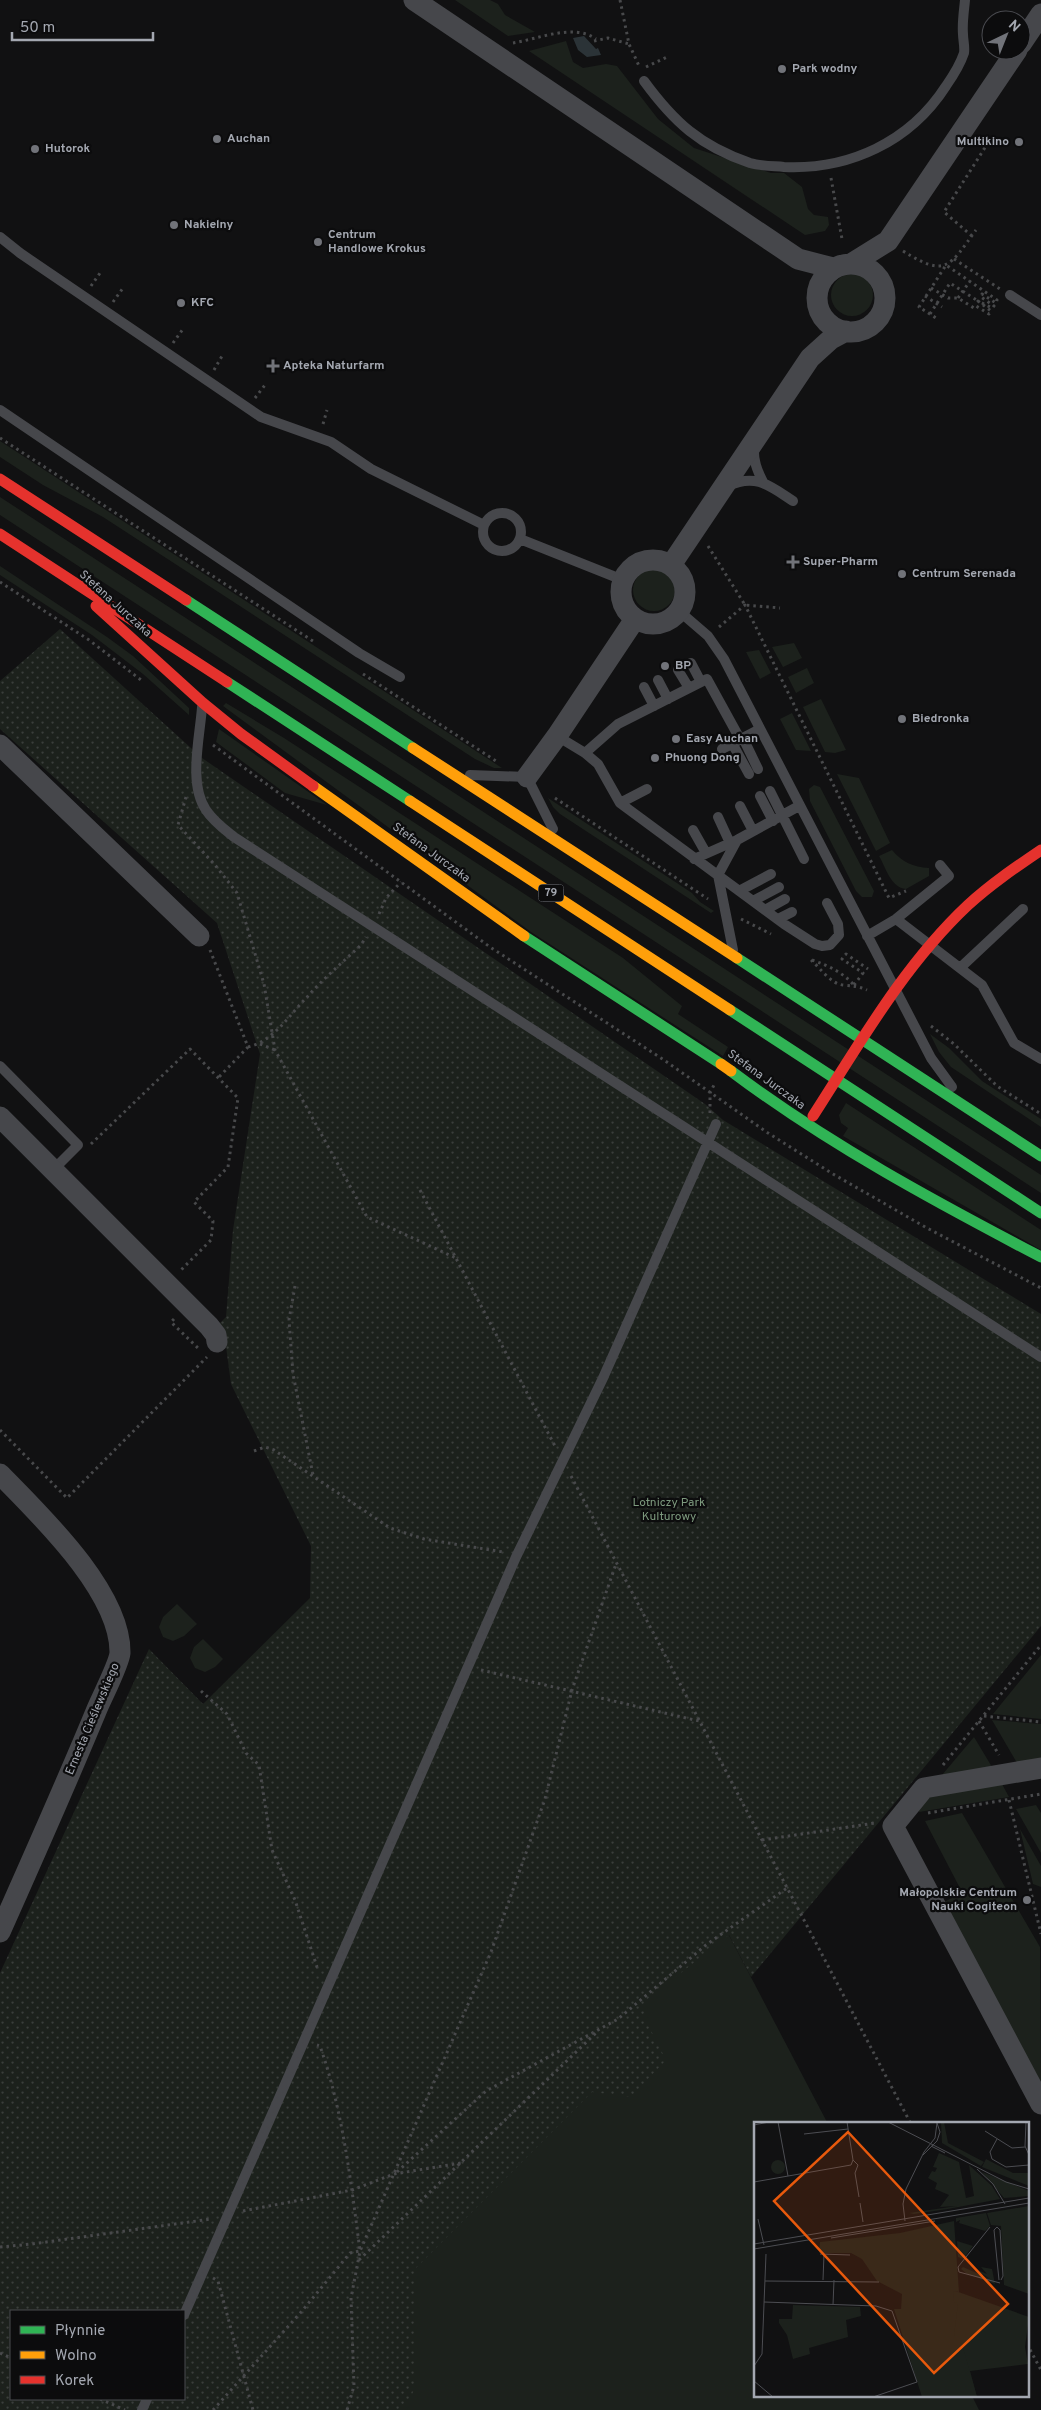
<svg xmlns="http://www.w3.org/2000/svg" width="1041" height="2410" viewBox="0 0 1041 2410" font-family="Overpass,sans-serif">
  <style>
    .green { fill: #1c211c }
    .park { fill: url(#park-dots); fill-rule: evenodd }
    .water { fill: #2b3337 }
    .lines { fill: none; stroke-linecap: round; stroke-linejoin: round }
    .path { stroke: #48494b; stroke-width: 3; stroke-dasharray: 2.5 4; stroke-linecap: butt }
    .lane { stroke: #46474b; stroke-width: 10 }
    .street { stroke: #46474b; stroke-width: 21 }
    .fast { stroke: #30b455; stroke-width: 11 }
    .slow { stroke: #ff9f0a; stroke-width: 11 }
    .jam { stroke: #e5322d; stroke-width: 11 }
    .slow-bridge { stroke: #ff9f0a; stroke-width: 11 }
    .jam-bridge { stroke: #e5322d; stroke-width: 11 }
    .poi-dot { fill: #717379; stroke: #0c0c0d; stroke-width: 2 }
    .labels { text-anchor: middle; dominant-baseline: central; stroke-width: 4.5; stroke-linejoin: round; paint-order: stroke }
    .shield { fill: #0c0c0d; stroke: #767980; stroke-width: 1 }
    .shield-label { font-size: 11px; font-weight: bold; fill: #a4a8b1 }
    .poi-label { font-size: 12px; font-weight: bold; fill: #a4a8b1; stroke: #0c0c0d; text-anchor: start }
    .street-label { font-size: 12px; fill: #a4a8b1; stroke: #0c0c0d }
    .park-label { font-size: 12px; fill: #7d9a7e; stroke: #0c0c0d }
    .inset-road { fill: none; stroke: #4c4d52; stroke-width: 1 }
    .view { fill: #e8590c; fill-opacity: 0.15; stroke: #e8590c; stroke-width: 2.5 }
    .inset-edge { fill: none; stroke: #a4a8b1; stroke-width: 2.5 }
  </style>
  <defs>
    <pattern id="park-dots" width="8" height="8" patternUnits="userSpaceOnUse" patternTransform="scale(1.25)"><rect width="8" height="8" fill="#1c211c"/><path d="M2 2h.1M6 6h.1" fill="none" stroke="#3a3e3b" stroke-width="1.8" stroke-linecap="round"/></pattern>
  </defs>
  <rect width="100%" height="100%" fill="#111112"/>
  <!-- green -->
  <path class="green" d="M455,0H490L498,4L505,15L535,32L508,36Z
    M566,41L573,62L583,68L606,64L617,66L658,119L694,148L771,173H784L802,187L808,209L814,215L828,217L829,225L825,231L805,235L529,51Z
    M831 295a21 21 0 1 1 42 0a21 21 0 1 1-42 0Z
    M0,441L502,768H494L475,759L103,517L43,485L0,457Z
    M0,497L1041,1175V1193L0,515Z
    M0,566L107,637L133,656L189,708V715L143,674L92,635L0,575Z
    M633 590a21 21 0 1 1 42 0a21 21 0 1 1-42 0Z
    M794,643L802,658L783,667L772,647Z
    M759,650L771,673L760,679L746,652Z
    M807,668L814,683L796,693L788,677Z
    M821,699L846,750L835,753L825,752L803,707Z
    M226,703L284,738L623,958L682,1006L678,1014L728,1047L723,1056L531,932L223,706Z
    M792,713L811,751L796,750L780,719Z
    M219,729L327,805L285,793L216,742Z
    M837,774L859,778L890,843L876,851Z
    M814,785L820,787L874,891L872,897H862L856,891L810,801L809,789Z
    M548,798L692,893L700,902L714,911L711,913L560,814L553,807Z
    M892,850C902,862 913,867 929,868V876L906,889C891,888 886,868 879,856Z
    M930,1034L949,1048L982,1081L1041,1119V1127L951,1067L939,1052Z
    M846,1103L1041,1230V1250L843,1136L848,1128L841,1123L839,1115Z
    M533,1562L828,2124H755V2396H972L979,2410H351L352,2375L161,2410L184,2399Z
    M177,1604L197,1624L184,1636L173,1641L163,1637L159,1627L163,1617Z
    M203,1639L223,1659L215,1667L205,1672L195,1668L190,1658L194,1647Z
    M1041,1655V1719L993,1714Z
    M992,1720L1041,1724V1759L1017,1763Z
    M974,1737L992,1767L942,1775Z
    M1002,1784L1009,1797L919,1812V1805L925,1797Z
    M1036,1805L1041,1813V1853L1016,1809Z
    M962,1813L1040,1947L1041,2093L941,1904L962,1892L925,1821Z
    M1020,1829L1041,1866V1887L1033,1884Z"/>
  <!-- park -->
  <path class="park" d="M60,629L202,758L705,1104L723,1120L1041,1314V1626L751,1977L729,1935L644,2002L645,2019L666,2060L631,2097L592,2092L416,2268L415,2388L404,2410H0V1973L149,1649L203,1704L310,1598L311,1546L231,1384L224,1331L218,1325L226,1317L233,1230L260,1054L217,923L0,729V681ZM11,2311H184V2399H11Z"/>
  <!-- water -->
  <path class="water" d="M584,36L596,49L598,48L601,55L587,57L578,50L573,38Z"/>
  <g class="lines">
    <!-- path -->
    <path class="path" d="M620,0L629,44L640,68
      M594,41L608,38L629,44
      M513,43C538,39 574,23 596,39
      M646,67L667,57L666,55
      M831,178L842,239
      M972,236L944,212L986,146
      M903,251C946,278 949,267 976,230
      M954,259L1000,289
      M91,286L100,273
      M931,288L948,298H958L974,308L976,306L989,314L991,311L978,301L992,308L994,306L981,297L982,294L996,303L997,300L946,265L919,307L936,318
      M925,296L942,307
      M958,298L970,281
      M113,302L123,288
      M930,314L950,283L978,301
      M173,343L183,329
      M214,370L222,356
      M255,398L265,385
      M323,424L327,410
      M0,438L316,643
      M708,546L745,605L780,608
      M0,582L89,640L141,680
      M719,627L745,605L889,898L906,891
      M363,674L496,761
      M213,745L490,947L664,1060L768,1133L833,1174L927,1228L1041,1288
      M186,797L178,825L215,865L237,893L264,984L275,1050L367,1217L456,1258
      M555,798L708,899
      M379,914L386,898L401,882
      M741,919L771,934
      M210,950L248,1047L218,1078
      M811,960C820,968 831,984 843,985C852,986 858,986 867,990
      M812,960C829,966 842,972 854,985
      M854,985L863,973L842,959L846,954L868,969
      M931,1026L954,1044L997,1086L1041,1114
      M260,1044L275,1050
      M248,1047C274,1041 290,1014 308,996C324,978 343,962 361,945L366,937
      M710,1113V1093L714,1085
      M91,1144L190,1049L238,1098L228,1167L194,1202L213,1221L211,1240L181,1270
      M420,1190L555,1446
      M295,1286L289,1320L293,1374L313,1475
      M174,1319L171,1322L199,1349
      M0,1430L67,1498L207,1357
      M254,1451L265,1447L274,1450L390,1528L424,1539L503,1552
      M571,1476L911,2124
      M481,1670L699,1721
      M201,1691L227,1714L246,1753L259,1765L272,1850L295,1900L317,1967L321,1969
      M984,1716L1041,1722
      M979,1721L999,1755
      M943,1765L1041,1645
      M1009,1800L1041,1934
      M928,1813L1041,1794
      M762,1840L875,1823
      M397,2172L486,2091L618,2019L706,1945L787,1888
      M243,2211L352,2190L394,2174L461,2163
      M0,2247L32,2244L211,2219
      M359,2260L598,2031
      M213,2278L218,2281L253,2410
      M1027,2344L1041,2370
      M0,2353L11,2358
      M100,2399L125,2410
      M213,2410L302,2311L350,2253L360,2251C351,2183 343,2111 320,2046L317,2045
      M347,2410L354,2386L351,2298L360,2251L491,1952L545,1799L572,1690L616,1564"/>
    <!-- lane -->
    <path class="lane" d="M644,81C674,122 700,146 750,163C760,166 773,166 784,167C849,170 910,142 946,86C953,76 960,65 964,53C965,47 963,40 963,34C962,23 964,11 965,0
      M0,237L20,253L261,417L331,442L371,469L484,525
      M1010,295L1041,315
      M0,410L359,653L400,677
      M754,447C753,460 757,470 763,482
      M728,486C756,473 770,486 793,501
      M483 532a19 19 0 1 1 38 0a19 19 0 1 1-38 0Z
      M520,539L623,580
      M679,611L708,636L724,659L931,1058L952,1087
      M691,663L701,682
      M678,670L689,688
      M658,680L668,699
      M644,687L654,706
      M202,707C200,737 188,784 206,810C213,821 224,829 234,837L1041,1357
      M557,736L585,753L598,764L620,803L784,924L815,944L822,946L830,945L839,935L838,924L827,903
      M743,738L758,769
      M732,743L749,774
      M722,749L760,729
      M585,753L618,724L707,679L740,739
      M470,775L527,777L553,829
      M770,791L804,859
      M760,796L773,821
      M620,803L647,789
      M740,806L753,831
      M718,817L730,843
      M693,830L706,853
      M694,859L737,840L799,806
      M739,891L771,874
      M753,901L779,887
      M765,910L785,899
      M778,919L792,912
      M896,919L982,985L1014,1043L1041,1059
      M867,936L896,919L949,876L940,865
      M733,950L718,875L737,840
      M960,968L1023,909
      M0,1066L78,1145L52,1171
      M184,2315L516,1557L603,1378L716,1124
      M142,2410L147,2399"/>
    <!-- street -->
    <path class="street" d="M414,0L798,259L833,268
      M1021,44L1041,14
      M851,264L888,241L1017,50
      M817 298a34 34 0 1 1 68 0a34 34 0 1 1-68 0Z
      M621 592a32 32 0 1 1 64 0a32 32 0 1 1-64 0Z
      M671,565L810,358L831,339L846,331
      M0,745L199,936
      M527,777L557,736L635,619
      M0,1117L209,1326L216,1335L217,1342
      M0,1474C40,1515 121,1592 120,1653C119,1664 102,1697 97,1709C66,1784 33,1858 0,1932
      M1041,1768L924,1788L893,1826L1041,2104"/>
    <!-- fast -->
    <path class="fast" d="M186,600L413,748
      M227,682L410,801
      M524,936L721,1064
      M737,958L1041,1156
      M730,1010L1041,1213
      M731,1071C828,1144 934,1201 1041,1257"/>
    <!-- slow -->
    <path class="slow" d="M413,748L737,958
      M313,786L524,936
      M410,801L730,1010"/>
    <!-- jam -->
    <path class="jam" d="M0,479L186,600
      M0,534L227,682
      M96,606L203,703L241,734L313,786"/>
    <!-- slow-bridge -->
    <path class="slow-bridge" d="M721,1064L731,1071"/>
    <!-- jam-bridge -->
    <path class="jam-bridge" d="M813,1116C860,1043 904,965 968,905C991,884 1016,867 1041,850"/>
  </g>
  <!-- markers -->
  <g class="poi-dot">
    <circle cx="782" cy="69" r="5"/>
    <circle cx="217" cy="139" r="5"/>
    <circle cx="1019" cy="142" r="5"/>
    <circle cx="35" cy="149" r="5"/>
    <circle cx="174" cy="225" r="5"/>
    <circle cx="318" cy="242" r="5"/>
    <circle cx="181" cy="303" r="5"/>
    <path d="M270.5 358.5h5v5h5v5h-5v5h-5v-5h-5v-5h5z"/>
    <path d="M790.5 554.5h5v5h5v5h-5v5h-5v-5h-5v-5h5z"/>
    <circle cx="902" cy="574" r="5"/>
    <circle cx="665" cy="666" r="5"/>
    <circle cx="902" cy="719" r="5"/>
    <circle cx="676" cy="739" r="5"/>
    <circle cx="655" cy="758" r="5"/>
    <circle cx="1027" cy="1900" r="5"/>
  </g>
  <g class="labels">
    <!-- shield labels -->
    <rect class="shield" x="538.5" y="884.5" width="25" height="17" rx="4"/>
    <g class="shield-label">
      <text x="551" y="893">79</text>
    </g>
    <!-- poi labels -->
    <g class="poi-label">
      <text x="792" y="69">Park wodny</text>
      <text x="227" y="139">Auchan</text>
      <text x="1009" y="142" text-anchor="end">Multikino</text>
      <text x="45" y="149">Hutorok</text>
      <text x="184" y="225">Nakielny</text>
      <text x="328" y="235">Centrum<tspan x="328" dy="14">Handlowe Krokus</tspan></text>
      <text x="191" y="303">KFC</text>
      <text x="283" y="366">Apteka Naturfarm</text>
      <text x="803" y="562">Super-Pharm</text>
      <text x="912" y="574">Centrum Serenada</text>
      <text x="675" y="666">BP</text>
      <text x="912" y="719">Biedronka</text>
      <text x="686" y="739">Easy Auchan</text>
      <text x="665" y="758">Phuong Dong</text>
      <text x="1017" y="1893" text-anchor="end">Małopolskie Centrum<tspan x="1017" dy="14">Nauki Cogiteon</tspan></text>
    </g>
    <!-- street labels -->
    <g class="street-label">
      <text transform="translate(115 604) rotate(42)">Stefana Jurczaka</text>
      <text transform="translate(431 853) rotate(36)">Stefana Jurczaka</text>
      <text transform="translate(766 1080) rotate(36)">Stefana Jurczaka</text>
      <text transform="translate(93 1719) rotate(-67)">Ernesta Cieślewskiego</text>
    </g>
    <!-- park labels -->
    <g class="park-label">
      <text x="669" y="1503">Lotniczy Park<tspan x="669" dy="14">Kulturowy</tspan></text>
    </g>
  </g>
  <!-- overview -->
  <g transform="translate(754 2122)">
    <rect width="275" height="275" fill="#111112"/>
    <path d="M187,0H190L194,21L230,40L227,44L188,21ZM185,31L205,40L212,76L220,74L215,43L238,64L246,77L194,87L160,92L155,91L203,84L186,85L195,73L181,67L183,61L174,56L178,49L181,50L183,46L179,45ZM17 45a7 7 0 1 1 14 0a7 7 0 1 1-14 0ZM228,50L275,69V74L250,76ZM275,84V172L250,163L247,104L237,103L233,91ZM232,91L236,104L231,109L205,101L206,98L202,100V96ZM203,119L219,124L209,137L204,135ZM209,145L236,157L221,147L233,152L227,145L238,147L241,162L213,152L207,147ZM162,155L275,195L271,225L274,242L216,249L223,275ZM39,183L106,185L107,194L92,198L94,215L55,226L56,232L39,237L33,213L25,201V197H38Z" fill="#1c211c"/>
    <path d="M232,37L259,51H275V64L228,45Z" fill="#1c211c"/>
    <path d="M200,99L205,170L200,169L199,179L204,182L200,213L208,222L223,275H168L140,187H147L148,172L123,159L108,137L97,131H65L66,120L146,111Z" fill="#1c211c"/>
    <path class="inset-road" d="M24,0L34,54M134,0L252,60L275,67M272,0L271,24L275,33M0,3L15,0M231,9L258,26L271,25M50,12L94,7M243,17L236,30L238,37L252,45L275,43M177,24L191,31M169,33L183,19L186,10L183,1M99,38L104,43L101,51L105,75M223,47L239,62L251,82M0,60L97,43L99,38L93,0M106,81L109,100M4,97L10,123M151,99L149,82L152,67L170,30L181,16L183,1M236,105L204,145L205,150L246,161M77,116L181,99M0,122L275,76M0,127L275,81M66,132L96,133M69,158L70,132M245,158L240,108L243,105L246,108L249,154L247,158M11,159L125,160M10,180L122,184L138,189L163,260L119,275M79,183L80,158M0,244L8,232L12,132M0,259L19,275"/>
    <path class="view" d="M94,10L254,182L180,251L20,79Z"/>
    <rect width="275" height="275" class="inset-edge"/>
  </g>
  <!-- legend -->
  <rect x="10" y="2310" width="175" height="90" fill="#0c0c0d" stroke="#494a4f"/>
  <rect x="20" y="2326" width="25" height="8" fill="#30b455" stroke="#494a4f"/>
  <text x="55" y="2335" font-size="15" fill="#a4a8b1">Płynnie</text>
  <rect x="20" y="2351" width="25" height="8" fill="#ff9f0a" stroke="#494a4f"/>
  <text x="55" y="2360" font-size="15" fill="#a4a8b1">Wolno</text>
  <rect x="20" y="2376" width="25" height="8" fill="#e5322d" stroke="#494a4f"/>
  <text x="55" y="2385" font-size="15" fill="#a4a8b1">Korek</text>
  <!-- north arrow -->
  <g transform="translate(1006 35) rotate(43)"><circle r="24" fill="#0c0c0d" stroke="#494a4f"/>
  <path d="M0-4L9 19L0 12L-9 19Z" fill="#717379"/>
  <text y="-8" font-size="14" font-weight="bold" text-anchor="middle" fill="#a4a8b1">N</text>
  </g>
  <!-- scale -->
  <path d="M12 32v8h141v-8" fill="none" stroke="#a4a8b1" stroke-width="2.5"/>
  <text x="20" y="32" font-size="15" fill="#a4a8b1" stroke="#0c0c0d" stroke-width="4" paint-order="stroke">50 m</text>
</svg>
